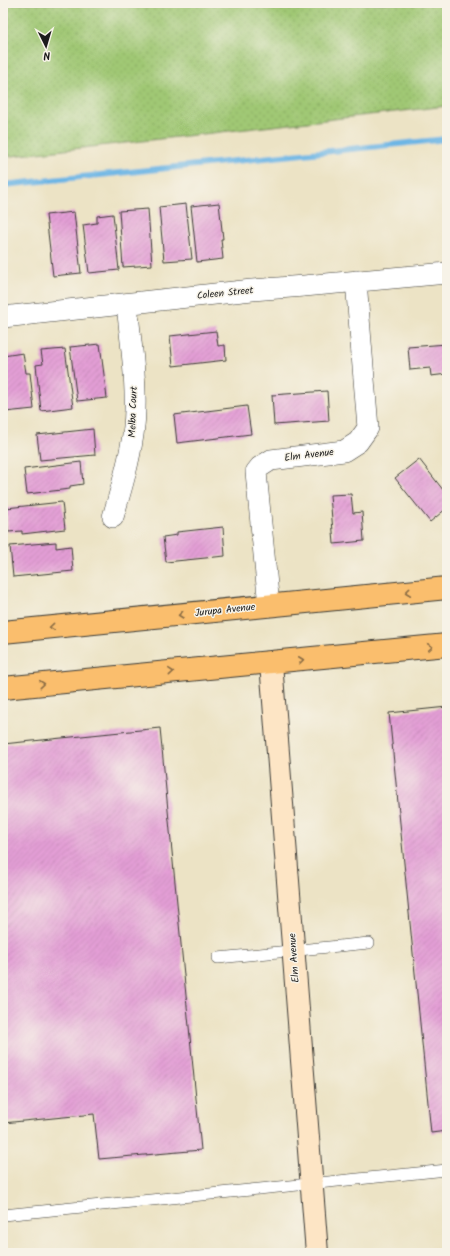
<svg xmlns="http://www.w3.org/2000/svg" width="450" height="1256" viewBox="0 0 450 1256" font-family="Kalam,sans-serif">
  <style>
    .green { fill: url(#green-dots); stroke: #5e7248 }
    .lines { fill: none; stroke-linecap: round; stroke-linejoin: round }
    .stream { stroke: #6db6e5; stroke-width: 6 }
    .building { fill: url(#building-hatch) }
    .lane-casing { stroke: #3b3a35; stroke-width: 12 }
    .street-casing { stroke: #3b3a35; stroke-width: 22 }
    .secondary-casing { stroke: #3b3a35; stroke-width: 24 }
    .primary-casing { stroke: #3b3a35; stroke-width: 24 }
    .lane { stroke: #fff; stroke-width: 11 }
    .street { stroke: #fff; stroke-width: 21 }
    .secondary { stroke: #fde5c5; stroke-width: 22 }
    .primary { stroke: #fabe6d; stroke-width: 22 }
    .oneway { stroke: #8b6d44 }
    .labels { text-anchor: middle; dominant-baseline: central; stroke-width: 3; stroke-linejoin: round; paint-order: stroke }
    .street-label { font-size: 10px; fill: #1c1c1c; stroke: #f7f3e8 }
  </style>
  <defs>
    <pattern id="green-dots" width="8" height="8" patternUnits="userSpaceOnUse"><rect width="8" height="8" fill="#a0c874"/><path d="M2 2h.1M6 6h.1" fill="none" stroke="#89ab64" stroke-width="1.8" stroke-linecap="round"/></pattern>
    <pattern id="building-hatch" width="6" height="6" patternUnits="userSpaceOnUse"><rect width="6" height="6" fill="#e39ed5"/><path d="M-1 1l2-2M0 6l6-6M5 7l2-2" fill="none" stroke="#c288b6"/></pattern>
  </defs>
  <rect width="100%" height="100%" fill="#f7f3e8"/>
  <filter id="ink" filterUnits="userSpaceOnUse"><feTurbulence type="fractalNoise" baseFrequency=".025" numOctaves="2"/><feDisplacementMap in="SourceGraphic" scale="8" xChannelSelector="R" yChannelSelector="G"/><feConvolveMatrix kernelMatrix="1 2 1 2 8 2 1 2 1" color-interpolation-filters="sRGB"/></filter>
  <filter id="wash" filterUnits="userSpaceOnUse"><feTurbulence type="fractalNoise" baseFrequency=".012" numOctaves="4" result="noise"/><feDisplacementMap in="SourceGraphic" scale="16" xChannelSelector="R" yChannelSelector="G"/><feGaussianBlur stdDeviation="0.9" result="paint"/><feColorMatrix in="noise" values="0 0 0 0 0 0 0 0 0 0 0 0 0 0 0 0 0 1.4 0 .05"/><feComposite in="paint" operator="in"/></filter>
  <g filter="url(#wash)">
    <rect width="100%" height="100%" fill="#ece3c5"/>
    <!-- green -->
    <path class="green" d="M3,3H447V106L3,157Z"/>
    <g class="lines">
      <!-- stream -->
      <path class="stream" d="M3,185L447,139"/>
    </g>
    <g id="blocks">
      <!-- building -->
      <path class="building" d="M219,203L223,239H221L223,259L197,262L191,206Z
        M186,204L192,259L164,261L159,207Z
        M148,209L152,265L123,267L119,211Z
        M74,212L81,273L53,276L46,215Z
        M113,214L119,270L89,273L83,225L97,223V216Z
        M3,266H4L5,280L3,281Z
        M216,331L218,346L225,345L226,360L173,366L170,336Z
        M100,344L107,398L77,401L70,347Z
        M447,344V374L431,376L430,368L410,370L408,347Z
        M65,349L73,407L41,411L36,365L43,364L41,351Z
        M23,353L26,373H30L34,409L5,412L3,396V356Z
        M327,391L329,421L274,425L272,395Z
        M247,406L251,434L177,443L174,415Z
        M93,429L95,455L40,460L37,435Z
        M419,459L447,495V508L430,522L395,478Z
        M81,462L83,484L70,486V489L27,494L24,469Z
        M351,494L353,513L362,512L364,541L334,544L330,495Z
        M62,502L65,529L22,534V531L8,532L6,508Z
        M223,527L225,556L166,562L163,537L177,535V532Z
        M56,542V548L71,546L73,571L13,577L10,546Z
        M447,707V1131L431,1133L389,713Z
        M160,728L201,1150L99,1159L94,1114L3,1123V744Z"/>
    </g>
  </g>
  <g filter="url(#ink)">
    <use href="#blocks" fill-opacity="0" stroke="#3b3a35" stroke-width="1"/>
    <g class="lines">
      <defs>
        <path id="lane" d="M218,958L369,943
          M3,1215L447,1170"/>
        <path id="street" d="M3,317L252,290L304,286L447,273
          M113,517C121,490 129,463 133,435C139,393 131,346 127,304
          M269,606L256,472L260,467L271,460L344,451L358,442L368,428L356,281"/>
        <path id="secondary" d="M271,663L317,1253"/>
        <path id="primary" d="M3,632L447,588
          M3,688L447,645"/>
      </defs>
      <!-- lane casing -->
      <use href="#lane" class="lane-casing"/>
      <!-- street casing -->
      <use href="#street" class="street-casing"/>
      <!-- secondary casing -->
      <use href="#secondary" class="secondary-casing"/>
      <!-- primary casing -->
      <use href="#primary" class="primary-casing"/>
      <!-- lane -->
      <use href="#lane" class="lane"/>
      <!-- street -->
      <use href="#street" class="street"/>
      <!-- secondary -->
      <use href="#secondary" class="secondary"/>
      <!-- primary -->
      <use href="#primary" class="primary"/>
    </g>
    <!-- one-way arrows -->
    <defs><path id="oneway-chevron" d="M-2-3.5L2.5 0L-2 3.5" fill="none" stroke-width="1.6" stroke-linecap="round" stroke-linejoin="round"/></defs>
    <g class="oneway">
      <use href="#oneway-chevron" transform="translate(408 592) rotate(174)"/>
      <use href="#oneway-chevron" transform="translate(181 615) rotate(174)"/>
      <use href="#oneway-chevron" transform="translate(52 627) rotate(174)"/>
      <use href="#oneway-chevron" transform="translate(430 647) rotate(-6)"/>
      <use href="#oneway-chevron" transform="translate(301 660) rotate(-6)"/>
      <use href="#oneway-chevron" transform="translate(171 672) rotate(-5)"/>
      <use href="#oneway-chevron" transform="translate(42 684) rotate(-5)"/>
    </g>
  </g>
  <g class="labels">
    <!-- street labels -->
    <g class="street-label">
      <text transform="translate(225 293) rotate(-6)">Coleen Street</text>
      <text transform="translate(133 412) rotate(-88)">Melba Court</text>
      <text transform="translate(309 455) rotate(-7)">Elm Avenue</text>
      <text transform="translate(225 610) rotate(-6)">Jurupa Avenue</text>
      <text transform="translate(294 958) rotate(-94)">Elm Avenue</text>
    </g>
  </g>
  <!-- margin -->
  <rect width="450" height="1256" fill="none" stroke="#f7f3e8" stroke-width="16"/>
  <!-- north arrow -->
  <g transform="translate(46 46) rotate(175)" stroke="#f7f3e8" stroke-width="3" paint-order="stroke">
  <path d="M0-3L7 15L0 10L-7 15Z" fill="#1c1c1c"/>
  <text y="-6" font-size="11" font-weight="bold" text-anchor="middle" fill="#1c1c1c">N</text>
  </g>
</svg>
